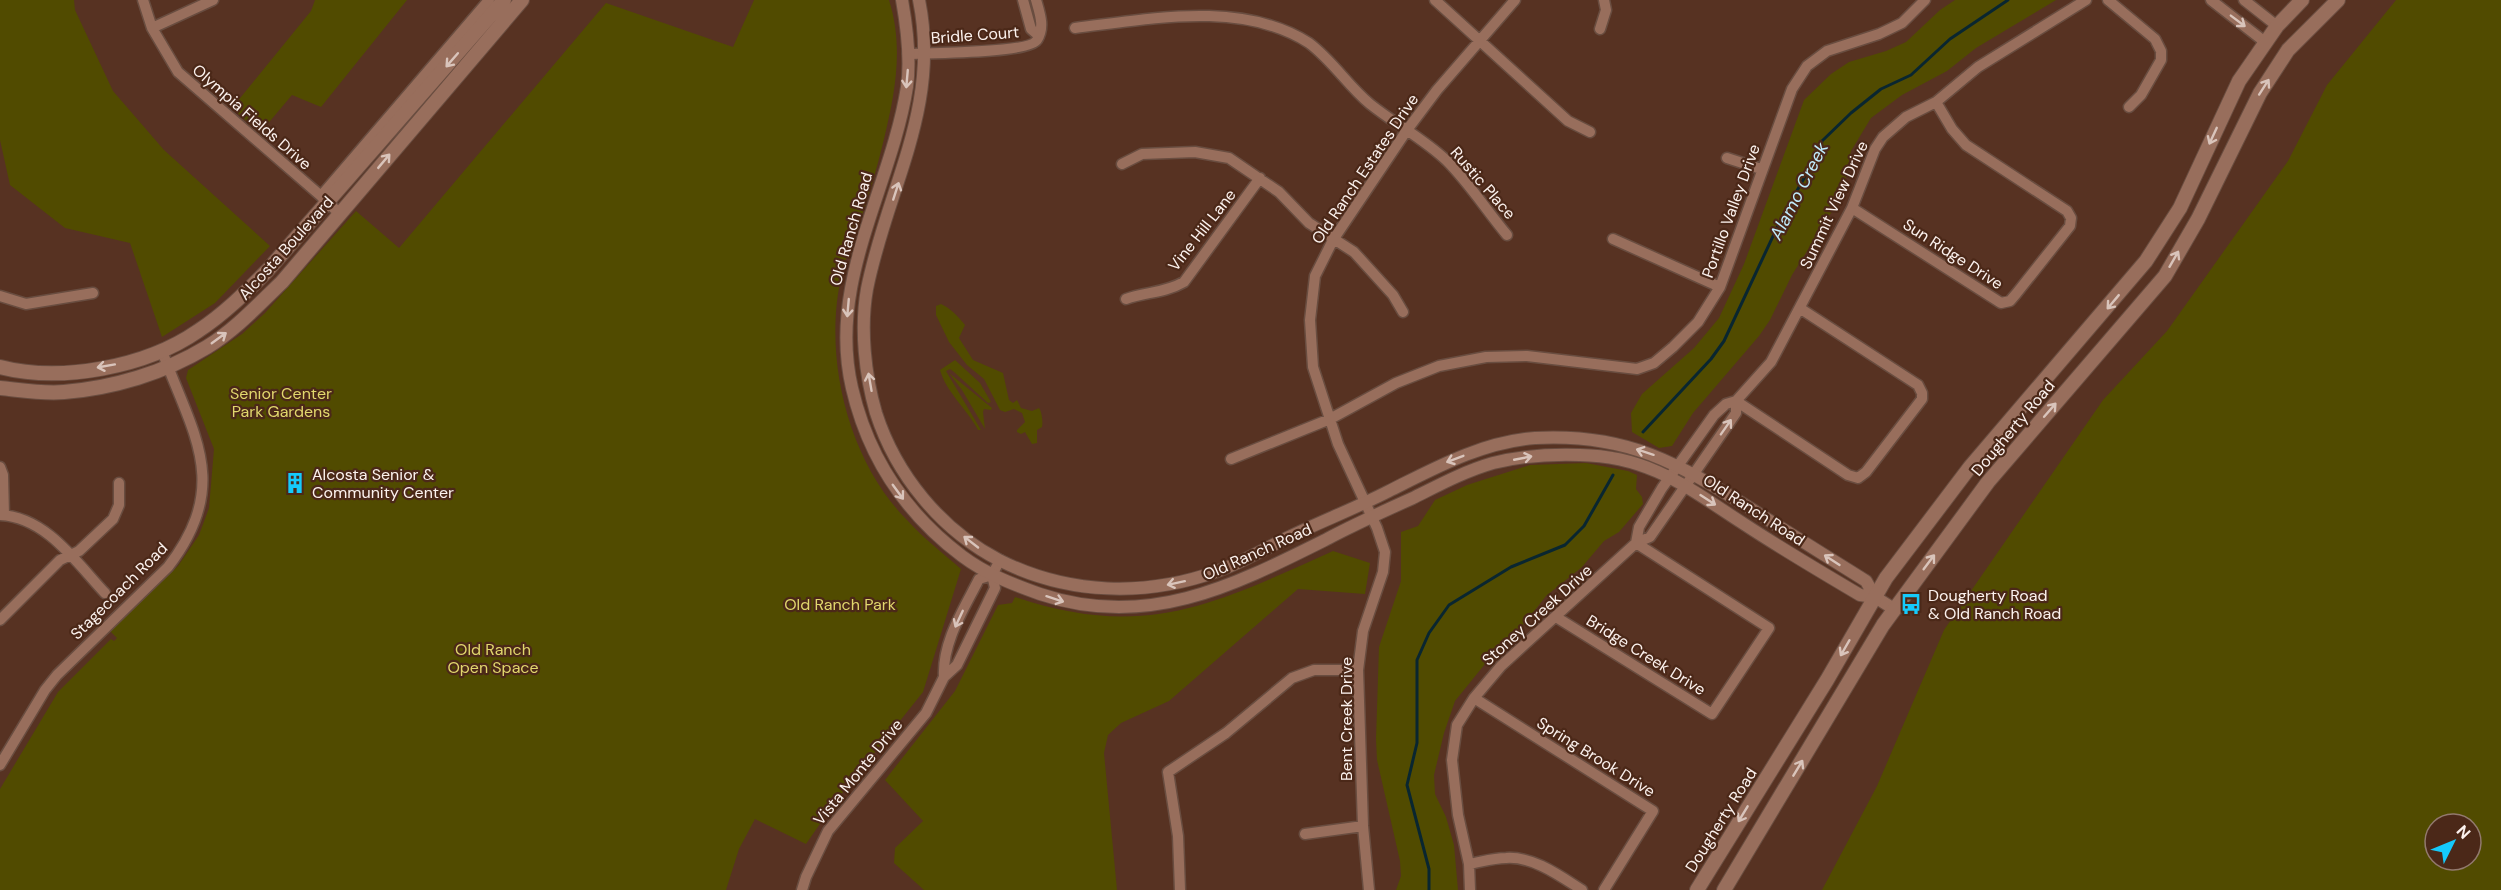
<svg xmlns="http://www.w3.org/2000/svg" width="2501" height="890" viewBox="0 0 2501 890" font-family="'DM Sans',sans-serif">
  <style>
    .green { fill: #514b00; fill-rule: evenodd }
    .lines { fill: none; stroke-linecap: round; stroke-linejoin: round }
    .stream { stroke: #092630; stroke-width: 3 }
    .minor-casing { stroke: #694d40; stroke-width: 13 }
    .tertiary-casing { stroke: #694d40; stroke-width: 14 }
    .secondary-casing { stroke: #694d40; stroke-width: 16 }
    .minor { stroke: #986e5c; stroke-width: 10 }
    .tertiary { stroke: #986e5c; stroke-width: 12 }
    .secondary { stroke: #986e5c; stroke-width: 14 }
    .oneway { stroke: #d9c4bb }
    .labels { text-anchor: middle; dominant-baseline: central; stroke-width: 4.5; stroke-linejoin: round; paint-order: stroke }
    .street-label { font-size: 16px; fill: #fcf2ee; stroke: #4b2818 }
    .park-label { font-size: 16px; fill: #e1d76d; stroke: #4b2818 }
    .poi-label { font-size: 16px; fill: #fcf2ee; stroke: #4b2818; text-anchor: start }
    .water-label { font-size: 18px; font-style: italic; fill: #c0ecfd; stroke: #4b2818 }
  </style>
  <rect width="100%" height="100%" fill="#573222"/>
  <!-- green -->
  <path class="green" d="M0,0H74L75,10L113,91L164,150L270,246L215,303L162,337L130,243L65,228L10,185L0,140Z
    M315,0H407L321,107L292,95L260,133L232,108L311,11Z
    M754,0H889C904,47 895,93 884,139C877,169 868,198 858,227C853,242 845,258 842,274C822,355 848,461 907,520C923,538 943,553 961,569L923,692L836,801L806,844L755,819L739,849L726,890H0V789L58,692L111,639L114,641L117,638L110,631L178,566L199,535L209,508L214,449L186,378L188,370L242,334L265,313L356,211L399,248L606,3L733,47Z
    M1955,0H2056L1976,48L1947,71L1902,95L1871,118L1851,151L1843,194L1792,275L1770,320L1759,336L1693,413L1672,446L1659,448L1632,432L1631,413L1642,394L1694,348L1719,318L1744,264L1804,100L1831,74L1849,62L1886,51L1906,42L1940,10Z
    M2396,0H2501V890H1822L1877,786L1944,630L2103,400L2167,331L2288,161L2327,85ZM2435,824H2471V860H2435Z
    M941,304C950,308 959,317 965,325L959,338L973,360L1003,373L1009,400L1013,403L1017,400L1021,408L1032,411L1039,408C1042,412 1043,422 1042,427L1037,430V443L1032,444L1025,432L1021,434L1017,432V430L1025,422L1022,413L1014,409L1005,412L1000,410L984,379L967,365L949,342L936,315V306Z
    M955,360L980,383L991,402L988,403L954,372L950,369L946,371L981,430H978C967,409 946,392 940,370Z
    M949,373L992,408L991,410L984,409L983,412L985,429L962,390Z
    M1586,463L1628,471L1637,475L1636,489L1642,497L1643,504L1619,532L1604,541L1582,567L1546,596L1505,648L1485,664L1455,701L1444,733L1434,775L1435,794L1446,817L1454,845L1458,890H1396L1401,876L1400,861L1377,760L1376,739L1379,647L1401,581V532L1418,526L1435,500L1467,485L1530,465Z
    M1333,551L1370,563L1365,594L1298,589L1169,701L1121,723L1108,735L1104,753L1117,890H924L894,863L895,848L923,821L885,780L955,691L998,605L1012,603L1015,597C1145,641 1215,604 1333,551Z"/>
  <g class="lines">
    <!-- stream -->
    <path class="stream" d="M1643,432L1711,359L1724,341L1782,217L1819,152L1822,141L1851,113L1881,89L1911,75L1950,39L2008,0
      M1429,890V869L1407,785L1417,743V660L1429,633L1449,605L1511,567L1565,545L1584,526L1613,475"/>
    <defs>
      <path id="minor" d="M143,0L152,28L178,72L321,196L340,214
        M1023,0L1031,29L1038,35
        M1435,0L1568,121L1590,132
        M2108,0L2155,39L2161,51V60L2141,95L2129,107
        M2211,0L2265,42
        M2244,0L2277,26
        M152,28L213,0
        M1075,28C1150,19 1242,0 1309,43C1333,61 1348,86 1370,104C1395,124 1424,139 1447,161C1469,183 1487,211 1507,235
        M1600,29L1606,10L1604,0
        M908,54C927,53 1030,53 1037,40C1045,27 1040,14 1036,0
        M1727,158L1761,169
        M1122,164L1142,154L1195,152L1229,158L1279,192L1309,223L1354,252L1393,295L1403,312
        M321,196L489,0
        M1852,208L2001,303L2010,301L2016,294L2070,226L2071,218L2067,211L1966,145L1952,129L1936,102
        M1613,239L1720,287
        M0,296L26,304L93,293
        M1126,299C1145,292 1165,293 1184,282L1260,178
        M1736,401L1848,475L1858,478L1866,472L1922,399V393L1918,385L1801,309
        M1231,459L1330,419L1396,383L1439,366L1486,357L1527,356L1637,369L1654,363L1673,347L1698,322L1720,287L1792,89L1807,66L1827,51L1879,34L1902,23L1925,0
        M0,467L3,475L4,515
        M0,515C46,517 76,562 105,593
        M1636,543L1639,527L1662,488L1714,415L1726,404L1736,401L1771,362L1852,208L1875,149L1883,137L1906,117L1936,102L1978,67L2086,0
        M1556,617L1712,714L1769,628L1636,543
        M0,620L60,560L79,551L113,519L119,505V483
        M944,677C942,642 964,609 979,579L992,575
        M1474,698L1653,811L1604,890
        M0,765L45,690L57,675L168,567C232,484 193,435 162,351
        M1305,834L1363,826
        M1469,864C1481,862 1493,858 1506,858C1533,856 1560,876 1582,890
        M802,890L806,877L828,831L926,713L944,677L957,665L995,588L992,575L1000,560
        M1180,890L1178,836L1168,772L1226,733L1292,678L1314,670H1358
        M1369,890L1363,826L1358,670L1363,631L1383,572L1385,552L1377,528L1338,444L1313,367L1310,320L1315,276L1333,240L1407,130L1437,90L1515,0
        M1470,890L1469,864L1458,815L1452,760L1457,725L1474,698L1501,666L1636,543L1650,537L1736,413V401"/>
      <path id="tertiary" d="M902,0C907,28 911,58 907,87C891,188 827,282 852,388C868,457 905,513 962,556C986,574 1012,584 1040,594C1147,630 1233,586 1327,539C1355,524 1384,511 1413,498C1439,485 1465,471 1493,463C1521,456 1551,454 1580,455C1650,456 1688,488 1744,524C1782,549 1821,572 1860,595L1875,597L1894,609
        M919,0C941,108 887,188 867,289C860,328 865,375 876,413C896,475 941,530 999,560C1068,595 1146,597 1218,571C1243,562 1266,548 1289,537C1322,521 1356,508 1389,491C1435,468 1482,442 1535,438C1628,433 1677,463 1753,510C1790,534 1828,557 1866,581L1875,597"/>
      <path id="secondary" d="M0,367C61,383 146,367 198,331C224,314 245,293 267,271L504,0
        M0,388C20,390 44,394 64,392C113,388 164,373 207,347C235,330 258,305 282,282L522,0
        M1697,890L1827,680L1886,578L1970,467L2146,261L2180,208L2239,81L2277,26L2302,0
        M1724,890L1883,625L1988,482L2165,276L2198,219L2260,93L2288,50L2338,0"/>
    </defs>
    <!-- minor casing -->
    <use href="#minor" class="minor-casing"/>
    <!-- tertiary casing -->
    <use href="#tertiary" class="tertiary-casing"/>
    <!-- secondary casing -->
    <use href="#secondary" class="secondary-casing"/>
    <!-- minor -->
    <use href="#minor" class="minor"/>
    <!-- tertiary -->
    <use href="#tertiary" class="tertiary"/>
    <!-- secondary -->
    <use href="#secondary" class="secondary"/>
  </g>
  <!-- one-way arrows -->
  <defs><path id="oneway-shaft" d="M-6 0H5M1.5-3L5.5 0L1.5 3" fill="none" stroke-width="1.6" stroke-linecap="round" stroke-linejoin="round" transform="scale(1.5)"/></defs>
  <g class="oneway">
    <use href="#oneway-shaft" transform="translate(2238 21) rotate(37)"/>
    <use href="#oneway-shaft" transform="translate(452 60) rotate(131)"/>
    <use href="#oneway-shaft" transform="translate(907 79) rotate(95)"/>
    <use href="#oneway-shaft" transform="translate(2264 87) rotate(-57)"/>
    <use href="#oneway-shaft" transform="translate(2213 136) rotate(115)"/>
    <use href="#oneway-shaft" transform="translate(384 161) rotate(-50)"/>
    <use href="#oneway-shaft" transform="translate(896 191) rotate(-72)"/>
    <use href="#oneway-shaft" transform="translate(2174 259) rotate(-60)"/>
    <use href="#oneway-shaft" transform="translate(2113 302) rotate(130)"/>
    <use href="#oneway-shaft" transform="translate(848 308) rotate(95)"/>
    <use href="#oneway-shaft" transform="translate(219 338) rotate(-36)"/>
    <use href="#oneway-shaft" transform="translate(106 366) rotate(170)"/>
    <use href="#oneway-shaft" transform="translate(870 382) rotate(-100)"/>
    <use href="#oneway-shaft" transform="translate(2050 410) rotate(-49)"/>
    <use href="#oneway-shaft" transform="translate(1726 427) rotate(-55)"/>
    <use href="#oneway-shaft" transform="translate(1645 452) rotate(-162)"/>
    <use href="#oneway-shaft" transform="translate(1523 458) rotate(-11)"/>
    <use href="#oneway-shaft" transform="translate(1455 459) rotate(159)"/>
    <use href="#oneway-shaft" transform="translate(898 492) rotate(54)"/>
    <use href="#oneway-shaft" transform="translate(1708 500) rotate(33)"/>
    <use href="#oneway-shaft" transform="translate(971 542) rotate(-142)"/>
    <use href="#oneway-shaft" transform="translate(1832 560) rotate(-147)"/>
    <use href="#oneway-shaft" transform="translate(1929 562) rotate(-53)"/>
    <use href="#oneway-shaft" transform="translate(1176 583) rotate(168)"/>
    <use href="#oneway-shaft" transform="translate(1055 599) rotate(18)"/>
    <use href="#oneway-shaft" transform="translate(959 619) rotate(115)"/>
    <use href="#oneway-shaft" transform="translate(1845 648) rotate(120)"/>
    <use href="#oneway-shaft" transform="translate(1798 768) rotate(-59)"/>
    <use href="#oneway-shaft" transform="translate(1743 814) rotate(121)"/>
  </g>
  <!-- icons -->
  <defs>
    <symbol id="building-bare" viewBox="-9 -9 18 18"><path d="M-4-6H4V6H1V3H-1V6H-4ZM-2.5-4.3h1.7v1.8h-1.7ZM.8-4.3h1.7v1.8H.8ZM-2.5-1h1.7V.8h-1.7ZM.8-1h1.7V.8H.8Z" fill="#15cafb" stroke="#4b2818" stroke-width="2.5" paint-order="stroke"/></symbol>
    <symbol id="bus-bare" viewBox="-9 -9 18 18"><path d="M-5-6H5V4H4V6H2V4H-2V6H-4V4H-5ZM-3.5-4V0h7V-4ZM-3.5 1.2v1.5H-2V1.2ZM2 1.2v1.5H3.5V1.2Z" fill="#15cafb" stroke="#4b2818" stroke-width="2.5" paint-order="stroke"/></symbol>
  </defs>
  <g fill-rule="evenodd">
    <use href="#building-bare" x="280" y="468" width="30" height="30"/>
    <use href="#bus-bare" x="1896" y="589" width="30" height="30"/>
  </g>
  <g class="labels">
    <!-- street labels -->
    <g class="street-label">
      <text transform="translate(975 35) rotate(-4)">Bridle Court</text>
      <text transform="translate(252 117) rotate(41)">Olympia Fields Drive</text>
      <text transform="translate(1365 169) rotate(-56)">Old Ranch Estates Drive</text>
      <text transform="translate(1483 183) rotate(49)">Rustic Place</text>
      <text transform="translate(1834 205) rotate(-65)">Summit View Drive</text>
      <text transform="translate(1731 211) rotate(-70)">Portillo Valley Drive</text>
      <text transform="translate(851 229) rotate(-74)">Old Ranch Road</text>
      <text transform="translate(1202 230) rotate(-52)">Vine Hill Lane</text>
      <text transform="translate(286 248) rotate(-48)">Alcosta Boulevard</text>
      <text transform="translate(1953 254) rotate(33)">Sun Ridge Drive</text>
      <text transform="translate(2013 428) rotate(-50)">Dougherty Road</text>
      <text transform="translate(1754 510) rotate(33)">Old Ranch Road</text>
      <text transform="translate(1257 552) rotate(-24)">Old Ranch Road</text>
      <text transform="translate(119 591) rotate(-45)">Stagecoach Road</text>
      <text transform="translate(1537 615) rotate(-42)">Stoney Creek Drive</text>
      <text transform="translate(1646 655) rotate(32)">Bridge Creek Drive</text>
      <text transform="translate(1346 719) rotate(-90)">Bent Creek Drive</text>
      <text transform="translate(1596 757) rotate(32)">Spring Brook Drive</text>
      <text transform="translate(858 772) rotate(-51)">Vista Monte Drive</text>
      <text transform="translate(1721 820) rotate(-58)">Dougherty Road</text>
    </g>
    <!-- park labels -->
    <g class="park-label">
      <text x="281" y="393">Senior Center<tspan x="281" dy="18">Park Gardens</tspan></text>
      <text x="840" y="604">Old Ranch Park</text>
      <text x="493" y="649">Old Ranch<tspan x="493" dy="18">Open Space</tspan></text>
    </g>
    <!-- poi labels -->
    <g class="poi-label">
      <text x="312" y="474">Alcosta Senior &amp;<tspan x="312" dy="18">Community Center</tspan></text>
      <text x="1928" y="595">Dougherty Road<tspan x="1928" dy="18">&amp; Old Ranch Road</tspan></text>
    </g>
    <!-- water labels -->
    <g class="water-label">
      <text transform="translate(1799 191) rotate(-63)">Alamo Creek</text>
    </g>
  </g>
  <!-- north arrow -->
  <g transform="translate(2453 842) rotate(47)"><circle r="28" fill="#4b2818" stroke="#92796e" stroke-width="1.5"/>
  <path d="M0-4.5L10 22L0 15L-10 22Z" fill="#15cafb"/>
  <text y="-9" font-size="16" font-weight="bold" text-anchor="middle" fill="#fcf2ee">N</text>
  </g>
</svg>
